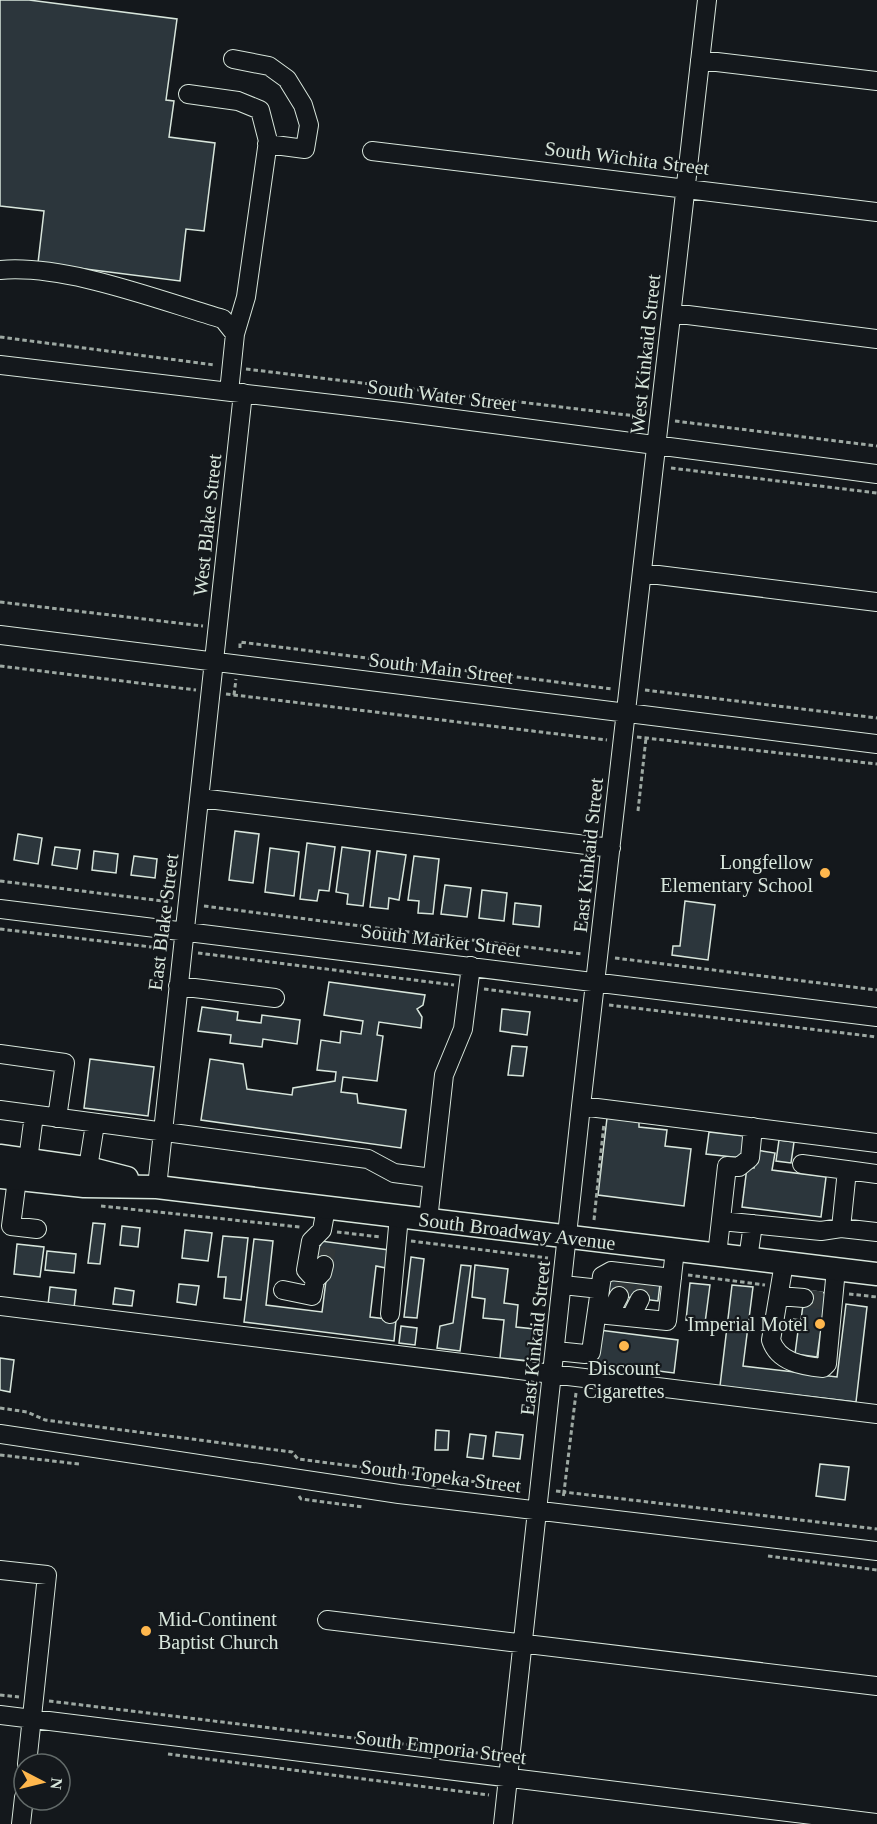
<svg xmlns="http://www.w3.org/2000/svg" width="877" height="1824" viewBox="0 0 877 1824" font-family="Georgia,serif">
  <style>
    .building { fill: #2c363c; stroke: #d8e6dc; stroke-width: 1.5 }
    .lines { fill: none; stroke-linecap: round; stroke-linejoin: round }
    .minor-tunnel { stroke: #313739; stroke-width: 18; stroke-dasharray: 18 9; stroke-linecap: butt }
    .minor-casing { stroke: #d8e6dc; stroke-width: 20 }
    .major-casing { stroke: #d8e6dc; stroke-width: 25 }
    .path { stroke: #9da8a2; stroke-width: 3; stroke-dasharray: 4.5 3; stroke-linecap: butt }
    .minor { stroke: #14181c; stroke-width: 18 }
    .major { stroke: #14181c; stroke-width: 22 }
    .poi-dot { fill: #ffb74d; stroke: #14181c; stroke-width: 2 }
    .labels { text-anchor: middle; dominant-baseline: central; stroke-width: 4.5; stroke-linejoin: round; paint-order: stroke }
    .street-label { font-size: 20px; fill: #d8e6dc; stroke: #14181c }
    .poi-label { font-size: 20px; fill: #d8e6dc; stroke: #14181c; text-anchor: end }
  </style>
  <rect width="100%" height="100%" fill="#14181c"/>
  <!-- building -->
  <path class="building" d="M0,0H29L177,19L166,100L174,101L169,137L215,143L204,231L186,229L180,281L38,263L44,211L0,206Z
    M235,831L259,834L253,883L229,880Z
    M18,834L42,838L38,864L14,860Z
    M307,843L335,847L329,891L319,890L317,901L300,899Z
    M55,847L80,850L77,869L52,865Z
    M342,847L370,851L363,906L347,904L348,894L336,892Z
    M270,848L299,852L294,896L265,892Z
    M94,851L118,854L116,873L92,870Z
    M377,851L406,855L399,900L389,898L388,909L370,907Z
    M134,856L157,859L155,878L131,875Z
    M414,856L439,859L433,914L418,913L419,901L408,900Z
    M445,885L471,888L467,917L441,914Z
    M482,890L507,893L504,921L479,918Z
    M685,901L715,905L708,960L672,955L673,946H680Z
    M515,903L541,906L539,927L513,924Z
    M329,982L425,995L423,1005L417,1009L422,1017L421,1028L379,1022L377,1035L383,1036L377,1081L343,1077L341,1092L357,1094L358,1103L406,1110L401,1148L201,1120L210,1059L243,1064L247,1089L292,1095L293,1088L335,1081L336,1072L317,1070L321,1040L340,1043L341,1031L361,1034L363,1021L324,1015Z
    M202,1007L238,1012L237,1020L261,1023L262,1015L300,1020L297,1044L263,1039L262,1047L230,1043L231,1035L198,1031Z
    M502,1009L530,1012L527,1035L500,1031Z
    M512,1046L527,1047L523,1076L508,1075Z
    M90,1059L154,1067L148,1116L84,1108Z
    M607,1118L639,1122V1127L667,1130L665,1146L691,1149L684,1206L598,1195Z
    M709,1132L744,1136L742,1158L706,1154Z
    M779,1140L794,1142L791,1163L776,1161Z
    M756,1150L775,1153L772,1170L826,1177L821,1217L742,1207L747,1167L754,1168Z
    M93,1223L105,1224L100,1264L88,1263Z
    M122,1226L140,1228L138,1247L120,1245Z
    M185,1230L212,1233L208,1261L182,1258Z
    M223,1236L248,1238L241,1300L224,1298L226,1277H218Z
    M254,1239L273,1241L266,1305L322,1312L328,1265L318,1264L321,1241L389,1250L386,1268L376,1266L370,1317L396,1320L394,1341L244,1322Z
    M17,1244L44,1247L40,1277L14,1274Z
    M47,1251L76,1254L74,1273L45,1270Z
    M411,1257L424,1259L417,1318L404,1317Z
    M461,1265L471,1266L460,1351L437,1348L440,1326L453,1323Z
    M475,1265L508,1269L504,1303L518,1305L516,1327L535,1329L531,1361L500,1358L504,1320L483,1318L485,1299L472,1297Z
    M605,1277L660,1284L658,1301L603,1294Z
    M690,1283L710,1285L705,1323L686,1320Z
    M179,1284L199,1286L196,1305L177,1302Z
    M732,1285L753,1287L743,1366L837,1377L846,1304L867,1307L856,1402L720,1386Z
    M50,1287L76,1290L74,1308L48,1305Z
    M115,1288L134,1291L132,1306L113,1304Z
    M805,1290L826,1293L817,1357L795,1354L798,1331L791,1330L793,1319L801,1320Z
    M401,1326L417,1328L415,1345L399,1343Z
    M599,1330L678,1340L674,1373L595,1363Z
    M0,1358L14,1360L10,1392L0,1390Z
    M436,1430L449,1431L448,1450H435Z
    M496,1432L523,1435L520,1459L493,1456Z
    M470,1434L486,1436L483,1459L467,1457Z
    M820,1464L849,1467L845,1500L816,1496Z"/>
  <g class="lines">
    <!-- minor-tunnel -->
    <path class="minor-tunnel" d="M324,1265L328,1242
      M619,1296L627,1280
      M804,1298L825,1301
      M640,1299L648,1282"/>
    <defs>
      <path id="minor" d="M233,59L269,66L287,79L303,105L309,125L305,149L267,144
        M700,60L877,81
        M188,94L238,101L260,110L268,141L246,297L235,334L229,392
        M372,151L877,212
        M0,270C66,264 158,300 223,319L235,334
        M672,313L877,339
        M0,365L401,412L877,474
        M642,573L877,602
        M0,635L877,744
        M200,798L611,848
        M0,909L877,1017
        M178,986L275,998
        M0,1054L65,1063L57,1118
        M581,1106L877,1143
        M0,1110L368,1159L394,1173L432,1178
        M28,1160L34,1115
        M802,1164L847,1170
        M88,1168L95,1124
        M17,1179L11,1226L37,1229
        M157,1187L243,393
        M428,1220L444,1075L463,1029L471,966
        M721,1221L821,1231L841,1228L877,1232
        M841,1228L847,1170L877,1174
        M717,1255L727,1166L739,1167L750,1158L753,1127
        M748,1259L753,1224
        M784,1263L771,1340C778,1362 802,1366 823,1368L827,1364L836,1269
        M315,1280L322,1273L324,1265
        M563,1285L600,1289
        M283,1290L312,1296L315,1280L306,1270L311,1241L322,1230L326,1208
        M779,1296L804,1298
        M0,1306L877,1414
        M390,1314L399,1216
        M598,1314L667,1321L675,1250
        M609,1315L619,1296
        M631,1317L640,1299
        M556,1351L585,1354L591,1352L602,1276L611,1271L672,1278
        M0,1434L399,1494L877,1551
        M0,1570L47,1575L27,1764
        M327,1620L877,1686
        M0,1715L877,1823
        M21,1824L24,1797
        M503,1824L581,1106L707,0"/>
      <path id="major" d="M0,1156L92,1169L127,1178
        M0,1177L84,1186L157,1187L877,1274"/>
    </defs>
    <!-- minor casing -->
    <use href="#minor" class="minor-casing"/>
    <!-- major casing -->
    <use href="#major" class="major-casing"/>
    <!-- path -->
    <path class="path" d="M0,337L215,365
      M246,369L644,417
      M675,421L877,446
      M671,468L877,493
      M0,602L203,626
      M240,648V642L612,689
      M0,666L196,690
      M645,690L877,718
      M226,694L607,740
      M234,695L236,679
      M637,737L877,764
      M638,811L646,738
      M0,881L171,902
      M204,906L582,954
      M0,929L168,949
      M198,953L454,985
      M615,958L877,990
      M484,989L579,1001
      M609,1005L877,1037
      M101,1206L300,1227
      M594,1220L604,1123
      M337,1232L381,1237
      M411,1241L548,1258
      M688,1275L765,1285
      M849,1294L877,1297
      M576,1393L564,1492L877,1529
      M0,1408L27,1412L45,1420L292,1452L298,1459L523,1488
      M0,1455L79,1464
      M556,1491L564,1492L563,1498
      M299,1496L301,1499L363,1507
      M768,1556L877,1570
      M0,1695L19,1697
      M49,1701L494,1755
      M168,1754L489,1795"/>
    <!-- minor -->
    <use href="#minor" class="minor"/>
    <!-- major -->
    <use href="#major" class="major"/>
  </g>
  <!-- markers -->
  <g class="poi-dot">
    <circle cx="825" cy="873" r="6"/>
    <circle cx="820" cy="1324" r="6"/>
    <circle cx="624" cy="1346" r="6"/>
    <circle cx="146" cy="1631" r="6"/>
  </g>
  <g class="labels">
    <!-- street labels -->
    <g class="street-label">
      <text transform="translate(627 158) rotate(7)">South Wichita Street</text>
      <text transform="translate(645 354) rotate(-84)">West Kinkaid Street</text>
      <text transform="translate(442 395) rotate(7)">South Water Street</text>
      <text transform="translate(207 525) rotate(-84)">West Blake Street</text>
      <text transform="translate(441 668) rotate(7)">South Main Street</text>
      <text transform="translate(588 855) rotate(-84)">East Kinkaid Street</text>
      <text transform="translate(163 922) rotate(-83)">East Blake Street</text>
      <text transform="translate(441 940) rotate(7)">South Market Street</text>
      <text transform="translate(517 1231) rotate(7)">South Broadway Avenue</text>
      <text transform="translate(535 1338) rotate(-84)">East Kinkaid Street</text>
      <text transform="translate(441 1476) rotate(7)">South Topeka Street</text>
      <text transform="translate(441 1747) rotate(7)">South Emporia Street</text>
    </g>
    <!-- poi labels -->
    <g class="poi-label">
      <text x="813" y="862">Longfellow<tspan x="813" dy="23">Elementary School</tspan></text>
      <text x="808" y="1324">Imperial Motel</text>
      <text x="624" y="1368" text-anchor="middle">Discount<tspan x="624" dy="23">Cigarettes</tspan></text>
      <text x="158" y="1619" text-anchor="start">Mid-Continent<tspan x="158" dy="23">Baptist Church</tspan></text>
    </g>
  </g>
  <!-- north arrow -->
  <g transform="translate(42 1782) rotate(97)"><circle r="28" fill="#14181c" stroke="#626a69" stroke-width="1.5"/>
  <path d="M0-4.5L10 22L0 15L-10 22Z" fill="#ffb74d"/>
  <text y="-9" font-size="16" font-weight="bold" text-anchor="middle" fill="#d8e6dc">N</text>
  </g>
</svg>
